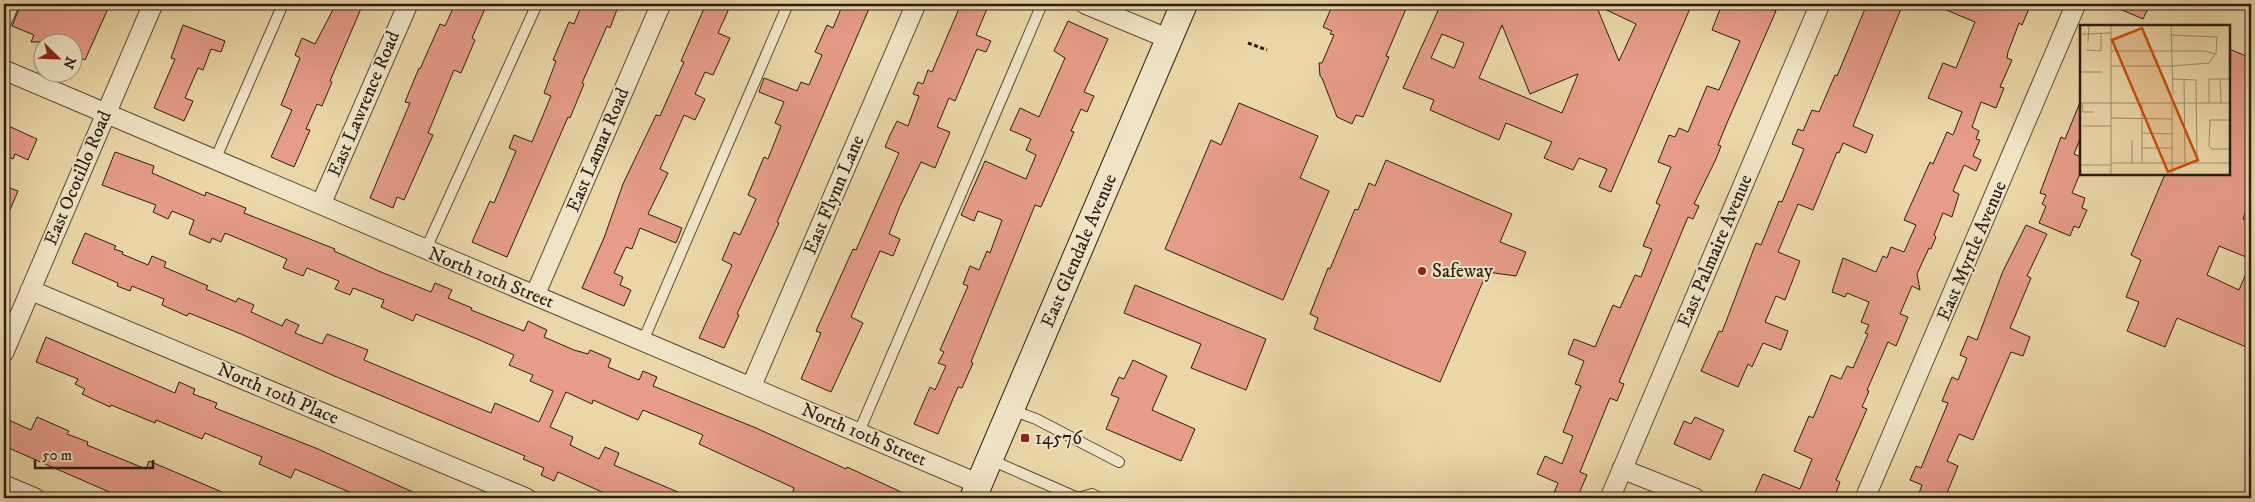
<svg xmlns="http://www.w3.org/2000/svg" width="2255" height="502" viewBox="0 0 2255 502" font-family="'IM FELL DW Pica',serif">
  <style>
    .building { fill: #e69c88; stroke: #291e12; fill-rule: evenodd }
    .lines { fill: none; stroke-linecap: round; stroke-linejoin: round }
    .service-casing { stroke: #594c37; stroke-width: 12 }
    .minor-casing { stroke: #594c37; stroke-width: 21 }
    .secondary-casing { stroke: #291e12; stroke-width: 28 }
    .path { stroke: #291e12; stroke-width: 3; stroke-dasharray: 4 2.5; stroke-linecap: butt }
    .service { stroke: #f1e4c6; stroke-width: 10 }
    .minor { stroke: #f1e4c6; stroke-width: 19 }
    .secondary { stroke: #f1e4c6; stroke-width: 26 }
    .poi-dot { fill: #8f2418; stroke: #f1e4c6; stroke-width: 2 }
    .labels { text-anchor: middle; dominant-baseline: central; stroke-width: 4; stroke-linejoin: round; paint-order: stroke }
    .street-label { font-size: 19px; fill: #291e12; stroke: #f1e4c6 }
    .poi-label { font-size: 19px; fill: #291e12; stroke: #f1e4c6; text-anchor: start }
    .inset-road { fill: none; stroke: #9d8c6b; stroke-width: 1 }
    .view { fill: #cb500d; fill-opacity: 0.15; stroke: #cb500d; stroke-width: 2.5 }
    .inset-edge { fill: none; stroke: #291e12; stroke-width: 2.5 }
  </style>
  <rect width="100%" height="100%" fill="#ead6a7"/>
  <filter id="stains"><feTurbulence type="fractalNoise" baseFrequency=".004" numOctaves="4"/><feColorMatrix values="0 0 0 0 .2 0 0 0 0 .09 0 0 0 0 .02 0 0 0 .5 -.17"/></filter>
  <radialGradient id="worn" r=".72"><stop offset=".6" stop-color="#630" stop-opacity="0"/><stop offset="1" stop-color="#630" stop-opacity=".3"/></radialGradient>
  <!-- building -->
  <path class="building" d="M21,4H110L85,60L72,54V42H31L34,35L12,26Z
    M336,4H363L330,81L332,82L322,106L317,104L306,129L310,130L294,167L271,157L292,110L281,105L300,58L295,55L302,38L315,44Z
    M455,4H487L472,38L475,40L461,73L454,70L428,133L433,135L404,200L397,197L393,208L370,198L410,103L405,102L419,68L420,69L440,24L445,26Z
    M582,4H619L610,28L607,26L582,83L584,84L570,118L568,117L507,257L472,242L490,201L494,203L516,151L509,148L514,135L532,142L551,96L544,93L556,61L553,60L569,22L574,24Z
    M706,4H731L718,33L730,38L713,75L705,72L695,94L705,99L695,120L684,115L660,169L668,173L648,214L682,228L676,243L640,228L632,249L626,247L614,273L623,277L620,285L631,290L624,306L582,288L604,238L623,184L656,115L660,116L684,62L681,61Z
    M843,4H871L777,222L779,223L737,314L739,315L724,348L699,338L732,265L722,260L734,232L740,235L756,199L748,195L764,157L768,159L781,126L775,123L784,102L759,92L764,78L797,91L801,82L809,85L822,55L815,52L827,25L833,28Z
    M961,4H989L976,35L991,41L986,52L977,49L955,101L949,98L937,127L950,132L935,168L921,162L900,206L889,234L900,239L893,256L880,251L851,317L863,323L831,392L801,379L821,333L816,331L853,249L856,250L899,153L885,147L890,135L897,121L908,126L919,96L913,94L918,82L923,84L928,70L932,72Z
    M1333,4H1408L1386,56L1389,57L1363,117L1356,115L1352,124L1337,117L1322,78L1320,76L1319,63H1322L1334,35L1330,34L1332,31L1323,27Z
    M1441,4H1692L1611,192L1599,187L1607,169L1579,158L1573,170L1544,158L1552,142L1506,123L1499,140L1430,110L1434,100L1403,88ZM1596,5L1636,24L1619,61ZM1502,25L1530,94L1578,74L1562,113L1479,78ZM1442,34L1464,43L1454,68L1431,58Z
    M1722,4H1758L1776,11L1727,123L1718,145L1721,146L1716,159L1694,204L1699,206L1693,219L1688,217L1619,382L1624,384L1617,401L1610,398L1580,472L1587,475L1577,498H1552L1558,483L1537,474L1545,456L1562,464L1573,436L1563,432L1581,386L1575,384L1584,361L1568,354L1574,339L1595,347L1613,305L1620,308L1635,275L1641,277L1652,249L1643,246L1660,205L1656,203L1671,167L1658,162L1669,135L1675,137L1679,128L1688,132L1707,86L1719,90L1740,41L1712,30Z
    M1867,4H1903L1853,126L1873,135L1866,153L1843,143L1839,153L1837,152L1813,210L1798,204L1778,252L1800,261L1785,300L1776,296L1765,322L1788,331L1781,350L1763,343L1752,367L1748,364L1738,387L1701,371L1719,331L1722,332L1756,243L1761,245L1779,201L1782,202L1804,149L1792,144L1798,129L1803,131L1812,110L1819,112L1835,75L1837,76Z
    M1932,4H2031L2022,25L2019,23L2008,52L2007,58L2012,60L2000,87L2004,88L1996,108L1981,102L1972,127L1979,131L1976,139L1980,140L1973,156L1981,160L1976,171L1964,165L1953,191L1959,194L1952,217L1943,213L1934,235L1936,237L1931,249L1929,248L1917,274L1920,290L1912,286L1900,314L1908,317L1896,346L1888,342L1867,390L1869,391L1862,407L1867,409L1836,480L1840,482L1834,498H1763L1754,495L1763,474L1800,489L1812,459L1794,451L1809,416L1813,418L1831,375L1841,379L1847,366L1853,368L1868,334L1865,333L1869,325L1861,322L1869,302L1847,293L1845,297L1832,292L1843,258L1876,272L1883,256L1887,258L1891,247L1904,252L1916,225L1904,220L1930,162L1933,164L1947,132L1953,135L1962,112L1928,98L1943,63L1956,68L1975,22Z
    M2108,4H2150L2143,19Z
    M1068,21L1108,39L1084,92L1094,96L1087,112L1081,109L1071,131L1074,132L1041,207L1035,205L971,362L973,363L962,388L958,387L938,434L914,424L930,387L935,390L946,366L938,363L944,352L940,350L968,286L963,284L970,266L979,270L987,251L990,253L1002,220L978,211L974,221L961,215L985,161L1026,179L1036,155L1026,150L1031,139L1010,130L1020,108L1039,117L1065,58L1054,51Z
    M183,25L225,41L221,52L211,49L203,70L198,68L185,98L193,101L184,121L154,108L175,59L171,58Z
    M2229,49L2251,58V198L2243,219L2251,222V259L2219,246L2207,275L2239,290L2251,262V349L2177,318L2165,347L2127,331L2139,302L2126,297L2141,260L2131,255L2165,174H2229Z
    M2081,100V136L2074,154L2081,157V171L2072,193L2085,198L2082,208L2087,210L2079,228L2074,226L2070,236L2039,223L2046,206L2042,204L2046,195L2040,193L2061,137L2065,139Z
    M1239,103L1318,136L1300,178L1329,191L1283,300L1165,249L1211,140L1221,145Z
    M4,124L37,139L28,160L15,154L13,159L4,155Z
    M115,152L154,166L152,173L205,196L206,192L246,208L244,213L335,249L334,251L381,272L431,292L435,283L452,290L448,298L472,308L471,310L524,331L528,321L547,330L544,337L574,350L588,354L590,350L611,359L608,367L639,380L643,371L657,377L653,386L756,428L846,469L847,467L914,498H801L792,494L794,488L699,444L703,435L643,410L638,420L593,400L592,404L566,392L550,427L573,437L570,445L599,459L605,447L619,453L614,465L692,498H615L558,472L554,481L541,475L544,468L523,459L525,456L332,375L241,334L189,313L187,316L162,305L164,299L132,286L130,291L117,286L118,283L72,263L85,233L116,246L114,249L123,252L122,254L148,265L152,256L166,262L164,267L208,286L206,289L236,302L238,298L254,305L251,312L282,326L286,319L299,325L295,333L322,344L327,334L368,350L364,360L491,413L495,403L539,422L553,391L530,381L533,375L509,365L514,355L475,338L416,314L413,321L381,307L384,300L353,288L350,295L335,289L339,281L307,268L303,276L283,268L287,259L225,233L221,242L212,238L210,243L189,234L194,220L172,211L168,219L153,212L156,205L102,185Z
    M1386,160L1512,214L1500,242L1526,252L1516,276L1487,272L1440,382L1314,329L1318,318L1310,314L1328,268L1330,269L1355,209L1358,210L1369,183L1375,186Z
    M4,186L18,191L4,224Z
    M2026,225L2047,234L2027,276L2031,278L2010,328L2030,337L2023,356L2011,352L1973,440L1959,434L1947,461L1958,466L1945,498H1931L1919,493L1922,485L1910,480L1916,466L1921,468L1948,403L1942,401L1952,377L1958,380L1967,358L1960,355L1968,336L1977,340L2003,271Z
    M1135,285L1266,339L1246,390L1191,368L1201,344L1124,313Z
    M46,337L175,393L179,382L195,389L193,394L217,403L215,408L318,449L426,498H352L354,494L295,469L291,478L259,464L262,457L205,433L202,439L156,420L155,423L111,405L110,407L82,394L85,389L75,384L78,379L36,362Z
    M1133,360L1167,376L1152,410L1195,429L1181,461L1106,429L1119,398L1111,395L1119,377L1124,379Z
    M37,417L69,431L67,434L88,442L87,445L146,469L149,461L236,498H123L4,446V418L31,430Z
    M1695,417L1724,430L1710,460L1674,444L1684,421L1691,424Z"/>
  <g class="lines">
    <defs>
      <path id="service" d="M4,27L14,4
        M215,160L283,4
        M425,251L537,4
        M643,341L788,4
        M1012,410L1036,419L1119,462
        M859,432L1042,4
        M991,460L1078,498L1092,494L1100,498"/>
      <path id="minor" d="M1085,4L1169,39
        M4,70L979,484
        M321,204L408,4
        M30,290L526,498
        M535,295L661,4
        M4,352L153,4
        M751,387L916,4
        M1622,469L1695,498
        M4,485L35,498
        M1610,498L1820,4
        M1865,498L2076,4"/>
      <g id="secondary">
        <path id="s1" d="M973,498L1184,4"/>
      </g>
    </defs>
    <!-- service casing -->
    <use href="#service" class="service-casing"/>
    <!-- minor casing -->
    <use href="#minor" class="minor-casing"/>
    <!-- secondary casing -->
    <use href="#secondary" class="secondary-casing"/>
    <!-- path -->
    <path class="path" d="M1248,43L1267,50"/>
    <!-- service -->
    <use href="#service" class="service"/>
    <!-- minor -->
    <use href="#minor" class="minor"/>
    <!-- secondary -->
    <use href="#secondary" class="secondary"/>
  </g>
  <!-- markers -->
  <g class="poi-dot">
    <circle cx="1422" cy="271" r="5"/>
    <rect x="1020" y="433" width="10" height="10" rx="2.5"/>
  </g>
  <g class="labels">
    <!-- street labels -->
    <g class="street-label">
      <text transform="translate(364 104) rotate(-67)">East Lawrence Road</text>
      <text transform="translate(598 150) rotate(-67)">East Lamar Road</text>
      <text transform="translate(78 178) rotate(-67)">East Ocotillo Road</text>
      <text transform="translate(834 195) rotate(-67)">East Flynn Lane</text>
      <text stroke="none"><textPath href="#s1" startOffset="269">East Glendale Avenue</textPath></text>
      <text transform="translate(1715 251) rotate(-67)">East Palmaire Avenue</text>
      <text transform="translate(1972 251) rotate(-67)">East Myrtle Avenue</text>
      <text transform="translate(491 278) rotate(22)">North 10th Street</text>
      <text transform="translate(278 394) rotate(23)">North 10th Place</text>
      <text transform="translate(864 435) rotate(23)">North 10th Street</text>
    </g>
    <!-- poi labels -->
    <g class="poi-label">
      <text x="1432" y="271">Safeway</text>
      <text x="1035" y="438">14576</text>
    </g>
  </g>
  <!-- overview -->
  <g transform="translate(2080 25)">
    <rect width="150" height="150" fill="#ead6a7"/>
    <path class="inset-road" d="M31,0V150M91,0L93,70M2,9L31,8M91,10L137,12L136,28L129,38L92,41M8,17L9,0M6,25L21,26V8M31,26H125L135,29M31,41H92M0,47H21M92,54L116,55L117,138M104,54L105,138M140,54L141,78M0,78H150M2,78L3,87H13M62,78V138M92,78V150M129,78V54H150M31,93L92,94M150,95H130L129,121L132,124H150M3,101H31M62,108L92,109M52,115V138M62,123H92M31,138H150M0,140H31"/>
    <path class="view" d="M62,3L118,135L88,147L32,15Z"/>
    <rect width="150" height="150" class="inset-edge"/>
  </g>
  <!-- margin -->
  <rect width="2255" height="502" fill="none" stroke="#ead6a7" stroke-width="20"/>
  <rect x="5" y="5" width="2245" height="492" fill="none" stroke="#291e12" stroke-width="2.5"/>
  <rect x="10" y="10" width="2235" height="482" fill="none" stroke="#291e12"/>
  <!-- north arrow -->
  <g transform="translate(58 58) rotate(113)"><circle r="24" fill="#f1e4c6" stroke="#a1957e"/>
  <path d="M0-4L9 19L0 12L-9 19Z" fill="#8f2418"/>
  <text y="-8" font-size="14" font-weight="bold" text-anchor="middle" fill="#291e12">N</text>
  </g>
  <!-- scale -->
  <path d="M35 460v8h118v-8" fill="none" stroke="#291e12" stroke-width="2.5"/>
  <text x="42" y="460" font-size="15" fill="#291e12" stroke="#f1e4c6" stroke-width="4" paint-order="stroke">50 m</text>
  <rect width="100%" height="100%" filter="url(#stains)"/>
  <rect width="100%" height="100%" fill="url(#worn)"/>
</svg>
